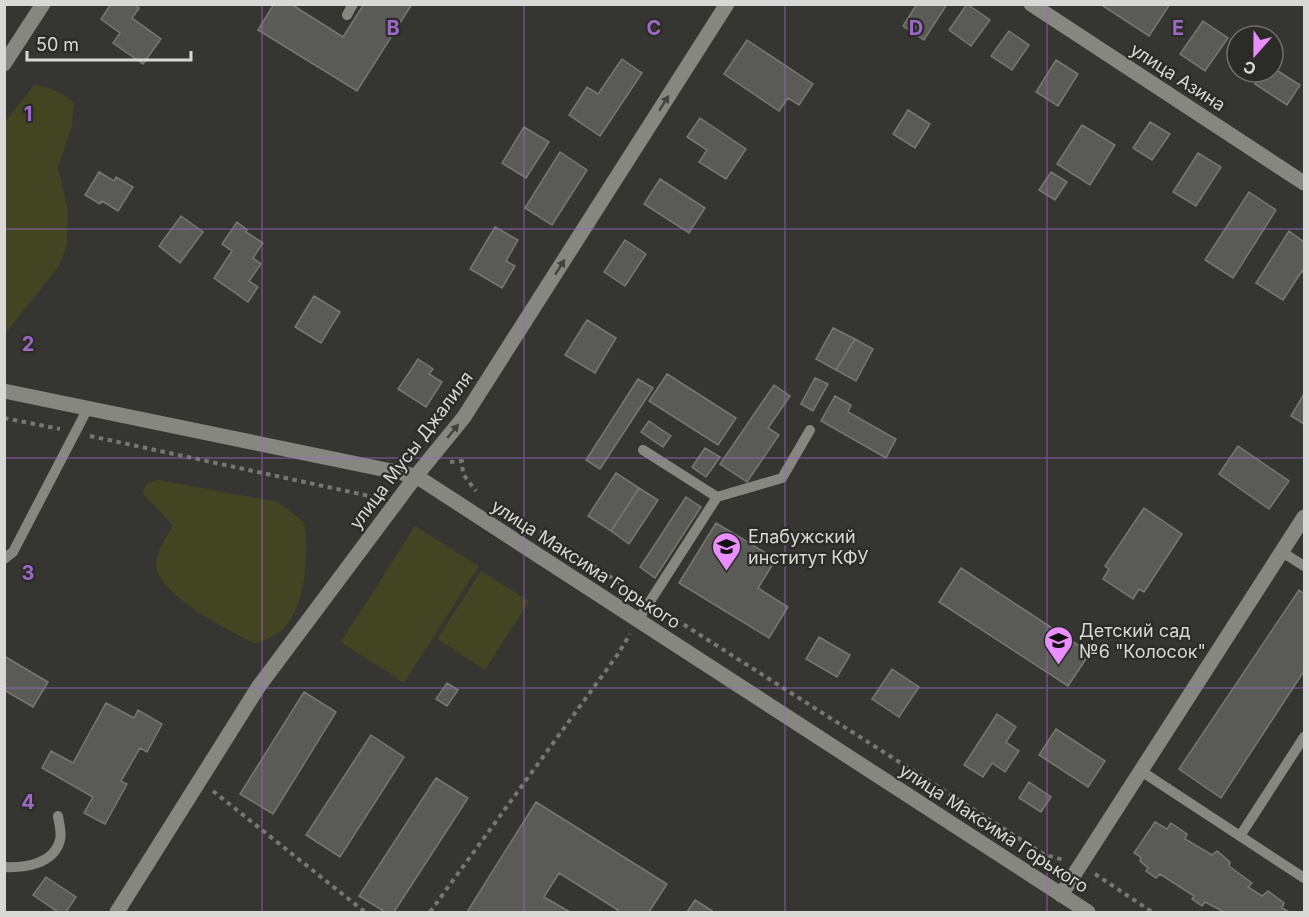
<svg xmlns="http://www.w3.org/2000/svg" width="1309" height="917" viewBox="0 0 1309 917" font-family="Inter,sans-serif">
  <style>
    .green { fill: #434421 }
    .building { fill: #5a5a56; stroke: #787873; stroke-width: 1.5 }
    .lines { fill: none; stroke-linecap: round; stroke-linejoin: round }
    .path { stroke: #767773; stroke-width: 4; stroke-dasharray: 4.5 4.5; stroke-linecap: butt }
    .lane { stroke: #878782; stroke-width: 10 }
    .street { stroke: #878782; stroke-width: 15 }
    .secondary { stroke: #878782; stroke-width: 15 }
    .oneway { fill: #42423e }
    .grid { fill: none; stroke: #9c69c7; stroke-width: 1.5; stroke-opacity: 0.55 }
    .labels { text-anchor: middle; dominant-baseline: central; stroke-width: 4.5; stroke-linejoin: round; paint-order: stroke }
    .street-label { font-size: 18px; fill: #d8d9d6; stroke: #2b2b27 }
    .poi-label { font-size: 18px; fill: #d8d9d6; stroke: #2b2b27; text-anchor: start }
    .grid-label { font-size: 20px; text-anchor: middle; font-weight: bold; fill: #9c69c7; stroke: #2b2b27; stroke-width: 4.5; stroke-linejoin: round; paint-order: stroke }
  </style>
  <rect width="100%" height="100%" fill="#353531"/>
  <!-- green -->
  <path class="green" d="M34,85C49,87 63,92 74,103L72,126L58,168L68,211L67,245L59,266L5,334V122Z
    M158,480L278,502L304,522C309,554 307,613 277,634C271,638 262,641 256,644C232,633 155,593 156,564C156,550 167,537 173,525L142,493L147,483Z
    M415,526L479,566L404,683L341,642Z
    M481,571L529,601L485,670L437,639Z"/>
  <!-- building -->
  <path class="building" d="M111,4H135L139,8L132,18L161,39L143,64L113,43L120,33L101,19Z
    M274,4H291L343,37L364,4H412L357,91L258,30Z
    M917,4H947L924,40L903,26Z
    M967,4L990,20L971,46L949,30Z
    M1100,4H1170L1149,36Z
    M1203,21L1228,38L1205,71L1180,54Z
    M1009,31L1029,45L1012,70L991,56Z
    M747,40L813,84L799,105L788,98L779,111L724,74Z
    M622,59L642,73L600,136L569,115L587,87L598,94Z
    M1056,60L1078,74L1058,106L1036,92Z
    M1273,68L1300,85L1287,105L1255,84L1263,72H1273Z
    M908,110L930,124L915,148L893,134Z
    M700,118L746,149L726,179L699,162L707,150L687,137Z
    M1150,122L1170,134L1152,160L1133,148Z
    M1082,125L1115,145L1090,185L1057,164Z
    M524,127L549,142L526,178L502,163Z
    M560,152L587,170L552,225L525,208Z
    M1198,153L1221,167L1196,206L1173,192Z
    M99,172L114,181L116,177L133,187L118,211L102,201L100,204L85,195Z
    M1051,172L1067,182L1055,200L1039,190Z
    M660,179L705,208L689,233L644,204Z
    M1249,192L1276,210L1233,278L1205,260Z
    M181,216L203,232L180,263L159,246Z
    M237,222L247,230L246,232L263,243L253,258L261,264L249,281L258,287L248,302L214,278L232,251L222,244Z
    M495,227L518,240L506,261L515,266L502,288L470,269Z
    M1289,231L1304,242V273L1302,271L1283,300L1256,283Z
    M625,240L646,254L625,286L604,272Z
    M314,296L340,312L321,343L295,327Z
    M587,320L616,338L595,373L565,355Z
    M833,328L855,339L836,370L816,359Z
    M855,339L873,349L856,381L836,370Z
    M418,359L433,369L429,374L442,382L426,407L398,389Z
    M667,374L736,418L718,445L649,401Z
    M815,378L828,384L813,411L801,404Z
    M638,379L653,388L600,469L586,460Z
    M774,385L790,396L768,428L779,435L747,482L720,464Z
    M1304,394V424L1291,416Z
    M835,396L851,405L848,412L896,439L886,458L821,421Z
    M649,421L671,436L663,447L641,432Z
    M1238,446L1289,481L1269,509L1219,474Z
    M705,448L720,457L706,477L692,467Z
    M616,473L639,488L611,531L588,516Z
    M639,488L658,500L629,544L611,531Z
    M686,497L701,507L655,578L640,567Z
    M1144,508L1182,534L1144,592L1139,589L1133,599L1103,579L1109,569L1105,566Z
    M716,523L776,559L758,588L788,607L769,638L679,583Z
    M961,568L1090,653L1068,686L939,602Z
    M1299,590L1304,594V671L1221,798L1179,769Z
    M819,637L850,655L837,677L806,659Z
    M4,656L48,682L33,707L4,690Z
    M892,669L919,687L899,717L872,699Z
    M447,683L458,690L447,706L436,699Z
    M304,692L336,712L273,814L240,794Z
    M106,703L134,718L138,710L162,724L147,752L140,748L121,781L127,784L105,824L84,813L93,797L42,768L51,751L73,763Z
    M997,714L1016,727L1006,742L1019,751L1005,772L992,763L983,777L964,765Z
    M1056,729L1105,761L1088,787L1039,755Z
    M371,735L404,757L340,857L306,835Z
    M436,778L468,798L394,912H385L359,896Z
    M1029,782L1051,797L1041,812L1019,798Z
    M536,802L667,884L649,912H616L618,910L559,873L544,897L570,912H467Z
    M1155,822L1167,829L1171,823L1187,834L1185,839L1212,855L1217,851L1230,862L1229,866L1252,883L1248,887L1262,896L1268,891L1284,903L1282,908L1289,912H1224L1205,902L1202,906L1192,899L1194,896L1160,874L1156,878L1146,871L1148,868L1140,861L1141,857L1134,853Z
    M46,877L76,897L66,912H58L33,895Z
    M695,900L714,912H687Z"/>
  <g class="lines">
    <!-- path -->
    <path class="path" d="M4,418L60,429
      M90,436L379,498
      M450,462L462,461L463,474L476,491
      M510,512L637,594
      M661,610L1045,855L1064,860
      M213,791L365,912
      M1095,874L1152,912
      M430,912L618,654L630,634"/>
    <!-- lane -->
    <path class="lane" d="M347,15L353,4
      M643,450L717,497
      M1282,552L1304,566
      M4,559L13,552L88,408
      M638,620L717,497L782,478L810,430
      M1141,771L1304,878
      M1240,836L1304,737
      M4,867C25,868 54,864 60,840C62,833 59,823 58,816"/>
    <!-- street -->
    <path class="street" d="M1031,4L1304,183
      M4,64L43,4
      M1061,895L1304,517
      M117,912L259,686L416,476"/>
    <!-- secondary -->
    <path class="secondary" d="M4,391L416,476L1088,912
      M416,476L464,417L727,4"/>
  </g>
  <!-- one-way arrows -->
  <defs><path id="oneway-solid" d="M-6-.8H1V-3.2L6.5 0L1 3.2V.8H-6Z" transform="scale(1.5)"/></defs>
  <g class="oneway">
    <use href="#oneway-solid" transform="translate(664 103) rotate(-58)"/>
    <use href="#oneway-solid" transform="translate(560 267) rotate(-58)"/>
    <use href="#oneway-solid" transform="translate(453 431) rotate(-51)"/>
  </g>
  <!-- grid -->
  <path class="grid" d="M262,4V912M524,4V912M785,4V912M1047,4V912M4,229H1304M4,458H1304M4,688H1304"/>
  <!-- icons -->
  <defs>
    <symbol id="university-pin" viewBox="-11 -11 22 30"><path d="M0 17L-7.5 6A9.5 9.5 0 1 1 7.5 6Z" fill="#ea8dfd" stroke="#2b2b27"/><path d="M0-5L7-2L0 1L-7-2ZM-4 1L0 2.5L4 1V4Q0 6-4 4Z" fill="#111"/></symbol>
    <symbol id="school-pin" viewBox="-11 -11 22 30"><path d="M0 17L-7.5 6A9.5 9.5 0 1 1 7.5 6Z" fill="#ea8dfd" stroke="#2b2b27"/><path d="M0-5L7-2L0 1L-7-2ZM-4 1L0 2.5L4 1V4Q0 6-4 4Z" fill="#111"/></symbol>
  </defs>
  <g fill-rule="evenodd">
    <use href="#university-pin" x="710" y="530" width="33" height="45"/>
    <use href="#school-pin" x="1042" y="624" width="33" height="45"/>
  </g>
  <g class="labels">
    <!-- street labels -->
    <g class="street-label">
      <text transform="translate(1178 77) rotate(33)">улица Азина</text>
      <text transform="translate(411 450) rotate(-53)">улица Мусы Джалиля</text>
      <text transform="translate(586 564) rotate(33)">улица Максима Горького</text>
      <text transform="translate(994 828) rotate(33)">улица Максима Горького</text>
    </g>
    <!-- poi labels -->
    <g class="poi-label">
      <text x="748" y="536">Елабужский<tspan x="748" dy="21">институт КФУ</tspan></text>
      <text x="1079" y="630">Детский сад<tspan x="1079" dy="21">№6 "Колосок"</tspan></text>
    </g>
  </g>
  <g class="grid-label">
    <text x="393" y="35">B</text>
    <text x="654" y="35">C</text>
    <text x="916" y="35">D</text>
    <text x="1178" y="35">E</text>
    <text x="28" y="121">1</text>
    <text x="28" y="351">2</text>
    <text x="28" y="580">3</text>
    <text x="28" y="809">4</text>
  </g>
  <!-- border -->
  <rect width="1309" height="917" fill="none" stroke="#d8d9d6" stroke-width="12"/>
  <!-- north arrow -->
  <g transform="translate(1255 54) rotate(201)"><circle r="28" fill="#2b2b27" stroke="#70716d" stroke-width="1.5"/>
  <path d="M0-4.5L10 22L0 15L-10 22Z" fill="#ea8dfd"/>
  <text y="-9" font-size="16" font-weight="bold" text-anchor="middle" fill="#d8d9d6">С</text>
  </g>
  <!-- scale -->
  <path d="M27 51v9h164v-9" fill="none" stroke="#d8d9d6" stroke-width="3"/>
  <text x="36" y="51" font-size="18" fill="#d8d9d6" stroke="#2b2b27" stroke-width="4.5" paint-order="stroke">50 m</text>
</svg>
